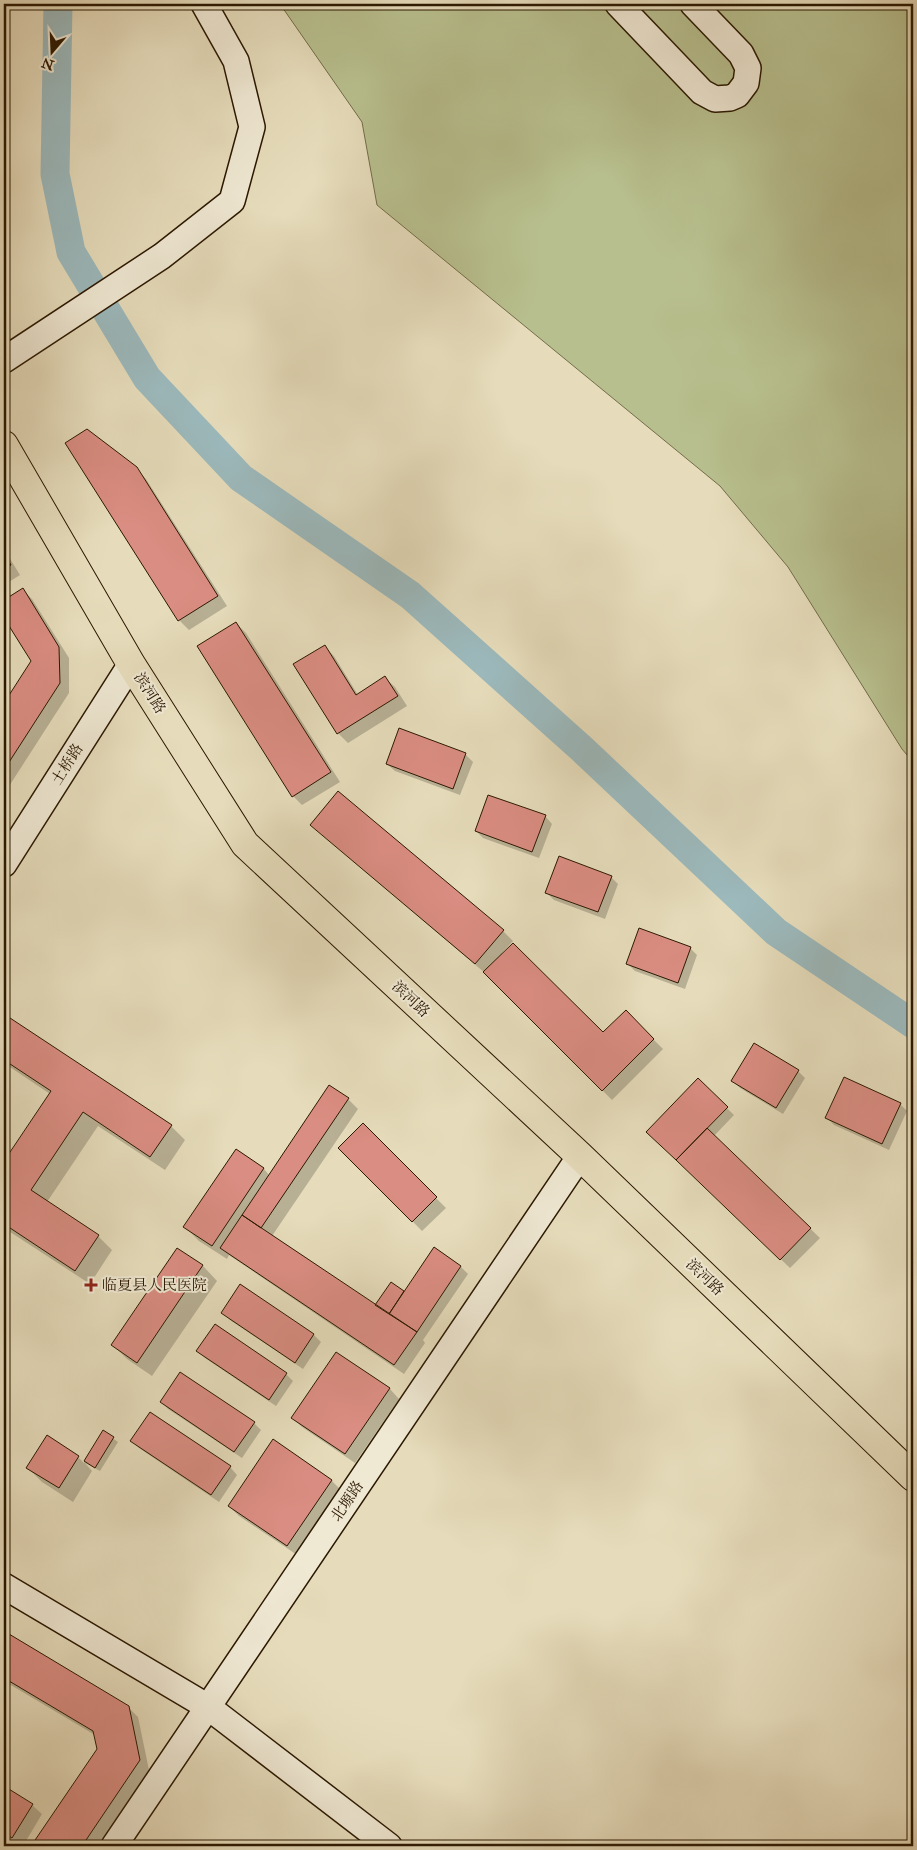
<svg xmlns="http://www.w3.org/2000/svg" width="917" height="1850" viewBox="0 0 917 1850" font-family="'IM FELL Great Primer','Noto Serif SC',serif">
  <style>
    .green { fill: #b8bf8e; stroke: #726c48 }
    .shadow { fill: #0003 }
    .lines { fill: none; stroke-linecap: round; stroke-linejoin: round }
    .river { stroke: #9cb9bc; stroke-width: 29 }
    .building { fill: #da8d82; stroke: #2b1801 }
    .secondary-casing { stroke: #2b1801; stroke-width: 28 }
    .primary-casing { stroke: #2b1801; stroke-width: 30 }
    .secondary { stroke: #efe8d3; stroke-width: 25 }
    .primary { stroke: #e6dcbb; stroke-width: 28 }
    .poi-dot { fill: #8f2418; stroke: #efe8d3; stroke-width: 2 }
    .labels { text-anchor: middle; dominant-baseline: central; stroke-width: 4; stroke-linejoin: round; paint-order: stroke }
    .street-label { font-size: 15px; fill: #2b1801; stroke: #efe8d3 }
    .poi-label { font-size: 15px; fill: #2b1801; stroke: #efe8d3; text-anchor: start }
  </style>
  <rect width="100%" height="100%" fill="#e6dcbb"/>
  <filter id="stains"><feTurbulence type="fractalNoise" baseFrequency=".004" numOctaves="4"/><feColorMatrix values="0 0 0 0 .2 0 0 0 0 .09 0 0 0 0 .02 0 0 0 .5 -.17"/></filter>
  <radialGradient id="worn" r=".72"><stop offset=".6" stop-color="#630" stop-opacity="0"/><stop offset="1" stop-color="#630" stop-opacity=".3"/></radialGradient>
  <!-- green -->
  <path class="green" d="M280,4H913V762L902,749L788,567L720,486L377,205L362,122Z"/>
  <!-- shadow -->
  <path class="shadow" d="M136,468L146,479L227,606L189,630L179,620Z
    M4,549L20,575L4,585Z
    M22,589L32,599L69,658V693L4,794V706L32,661L4,616V601Z
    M236,623L246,633L340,782L302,805L293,796Z
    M324,646L334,656L358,695L385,678L395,687L407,706L348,743L338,733L295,665Z
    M465,754L473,762L460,795L395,771L387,764Z
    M545,816L552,824L539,858L483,838L476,831Z
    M311,825L503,931L513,941L502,953L603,1034L626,1012L663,1049L612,1100L485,973Z
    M611,877L618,884L605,919L554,900L547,893Z
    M690,948L697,955L685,989L635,971L628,964Z
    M5,1015L171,1126L185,1140L165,1170L98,1126L47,1202L98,1236L112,1250L90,1284L4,1228V1164L50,1094L4,1063Z
    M798,1071L805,1078L783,1114L740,1088L733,1081Z
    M698,1080L734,1115L714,1136L820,1238L790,1268L687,1170Z
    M348,1099L358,1109L272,1236L376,1306L391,1284L405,1293L434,1249L461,1267L468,1274L423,1340L425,1343L404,1374L229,1255L227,1259L199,1241L185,1227L236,1151L264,1169L270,1176Z
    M900,1104L907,1111L889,1150L834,1125L827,1118Z
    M363,1125L446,1208L422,1231L340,1148Z
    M178,1250L203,1266L217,1281L152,1376L127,1359L113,1345Z
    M241,1286L314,1335L321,1342L303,1369L230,1320L223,1312Z
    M198,1351L286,1374L293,1381L276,1406L205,1358Z
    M336,1353L390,1389L399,1399L355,1463L302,1427L293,1418Z
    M161,1401L254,1423L261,1430L242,1458L168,1409Z
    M104,1432L118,1442L100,1471L85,1463L92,1471L73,1502L42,1482L28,1468L78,1457L84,1463Z
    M132,1441L230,1467L237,1475L219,1502L139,1448Z
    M273,1441L332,1481L341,1490L297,1555L239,1516L229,1506Z
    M4,1632L128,1707L138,1717L149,1770L98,1846H32L98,1749L95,1735L4,1681Z
    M4,1788L32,1805L42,1814L23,1846L4,1836Z"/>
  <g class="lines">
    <!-- river -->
    <path class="river" d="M58,4L55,174L71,252L147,378L241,478L410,595L582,749L776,932L913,1024"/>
  </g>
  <!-- building -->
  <path class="building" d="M87,429L137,467L218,596L178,621L65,443Z
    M4,553L11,565L4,569Z
    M23,588L59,647L60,683L4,770V703L31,661L4,618V600Z
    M236,622L331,772L292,797L197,646Z
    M325,645L356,695L385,676L398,696L337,734L293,664Z
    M399,728L466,753L453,789L386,764Z
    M338,791L504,930L475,964L310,825Z
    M488,795L546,815L532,852L475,831Z
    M559,856L612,876L598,912L545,893Z
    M639,928L691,947L678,983L626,964Z
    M513,943L603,1032L626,1010L654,1039L602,1091L483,972Z
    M4,1014L172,1125L150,1157L83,1112L31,1190L99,1235L75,1271L4,1224V1161L51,1091L4,1060Z
    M754,1043L799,1070L776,1108L731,1081Z
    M844,1077L901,1103L882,1144L825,1118Z
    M698,1078L728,1107L676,1160L646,1132Z
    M329,1085L349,1098L261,1228L242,1215Z
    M363,1123L437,1197L412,1222L338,1148Z
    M707,1128L811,1228L780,1260L676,1160Z
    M236,1149L264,1168L212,1246L183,1227Z
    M242,1215L417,1332L394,1365L220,1248Z
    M434,1247L461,1266L417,1332L389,1314Z
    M177,1248L203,1265L137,1363L111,1345Z
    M391,1282L404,1291L389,1314L375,1305Z
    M240,1284L314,1334L295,1363L221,1313Z
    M215,1324L287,1373L269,1400L196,1351Z
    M336,1352L390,1388L345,1454L291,1418Z
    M180,1372L255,1422L234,1452L160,1402Z
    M150,1412L231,1466L211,1495L130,1441Z
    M103,1430L114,1437L95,1468L84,1461Z
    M47,1435L79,1456L59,1488L26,1468Z
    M273,1439L332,1480L287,1546L228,1506Z
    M4,1631L129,1706L140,1760L82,1846H31L97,1749L93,1731L4,1678Z
    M4,1786L33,1804L12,1838L4,1833Z"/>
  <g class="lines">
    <defs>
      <path id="secondary" d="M618,4L702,92L715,99L730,98L737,95L746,83L748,68L741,54L693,4
        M4,360L162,256L232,201L252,127L236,61L204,4
        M4,864L131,664
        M4,1586L208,1707L389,1846
        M114,1846L580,1156"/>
      <path id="primary" d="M4,445L131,664L245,844L580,1156L913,1477"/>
    </defs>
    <!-- secondary casing -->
    <use href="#secondary" class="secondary-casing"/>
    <!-- primary casing -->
    <use href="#primary" class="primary-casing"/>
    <!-- secondary -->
    <use href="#secondary" class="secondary"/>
    <!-- primary -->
    <use href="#primary" class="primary"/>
  </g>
  <!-- markers -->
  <path class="poi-dot" d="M88.5 1277.5h5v5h5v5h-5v5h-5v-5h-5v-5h5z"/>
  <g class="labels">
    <!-- street labels -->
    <g class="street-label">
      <text transform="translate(150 693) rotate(58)">滨河路</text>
      <text transform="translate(67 764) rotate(-58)">土桥路</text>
      <text transform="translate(411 999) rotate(43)">滨河路</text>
      <text transform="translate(705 1277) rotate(44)">滨河路</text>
      <text transform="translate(347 1501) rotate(-56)">北塬路</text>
    </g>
    <!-- poi labels -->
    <g class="poi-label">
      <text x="102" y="1285">临夏县人民医院</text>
    </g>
  </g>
  <!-- margin -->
  <rect width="917" height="1850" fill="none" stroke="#e6dcbb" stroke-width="20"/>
  <rect x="5" y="5" width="907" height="1840" fill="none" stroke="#2b1801" stroke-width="2.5"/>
  <rect x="10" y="10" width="897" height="1830" fill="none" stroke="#2b1801"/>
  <!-- north arrow -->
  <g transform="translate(52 52) rotate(199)" stroke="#efe8d3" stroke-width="4" paint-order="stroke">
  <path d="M0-4L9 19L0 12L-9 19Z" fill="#2b1801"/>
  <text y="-8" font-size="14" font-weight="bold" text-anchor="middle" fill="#2b1801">N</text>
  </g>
  <rect width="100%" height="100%" filter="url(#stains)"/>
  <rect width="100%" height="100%" fill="url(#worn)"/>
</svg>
